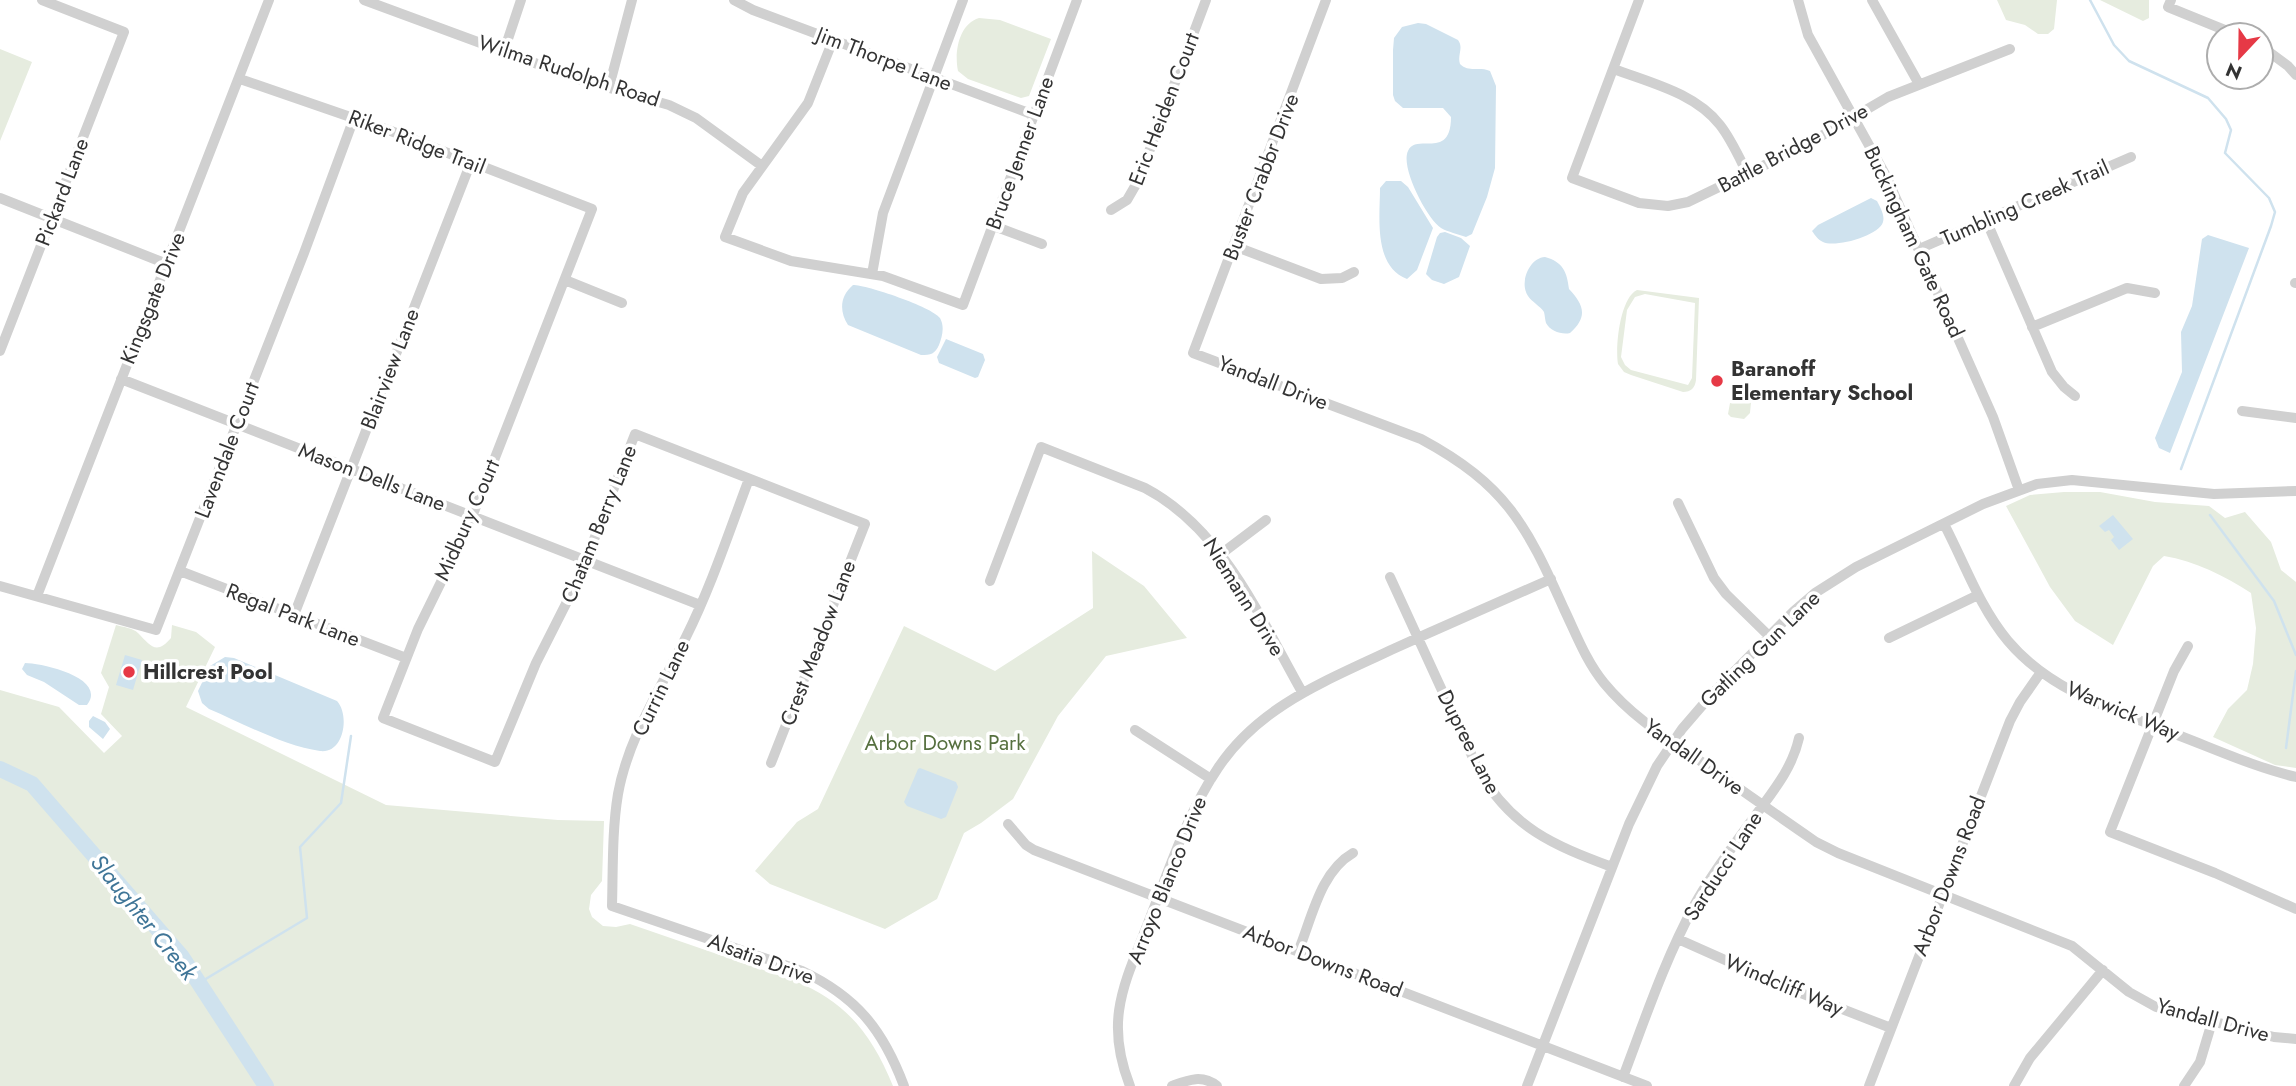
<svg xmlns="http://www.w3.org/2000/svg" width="2296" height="1086" viewBox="0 0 2296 1086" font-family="Jost,sans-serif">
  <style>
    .green { fill: #e6ecdf; fill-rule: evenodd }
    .water { fill: #cfe2ee }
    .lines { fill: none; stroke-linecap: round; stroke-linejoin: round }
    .stream { stroke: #cfe2ee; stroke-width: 2.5 }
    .river { stroke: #cfe2ee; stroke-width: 16 }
    .minor { stroke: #d0d0d0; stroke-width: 10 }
    .poi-dot { fill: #e63946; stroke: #fff; stroke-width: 2.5 }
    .labels { text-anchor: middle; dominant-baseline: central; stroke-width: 7; stroke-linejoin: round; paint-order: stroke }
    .street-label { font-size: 21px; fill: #333; stroke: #fff }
    .poi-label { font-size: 21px; font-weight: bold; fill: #333; stroke: #fff; text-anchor: start }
    .park-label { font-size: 21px; fill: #56703f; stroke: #fff }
    .water-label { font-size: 23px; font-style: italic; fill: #3f7597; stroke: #fff }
  </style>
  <rect width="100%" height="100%" fill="#fff"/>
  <!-- green -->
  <path class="green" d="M1997,0H2057L2054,29L2048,34H2038L2025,25L2006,20Z
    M2100,0H2149V18L2143,21Z
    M979,18L1000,20L1051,39L1029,96L1021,98L968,79L958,71C954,52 959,24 979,18Z
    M0,49L32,62L0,141Z
    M1637,290L1699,298L1696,380C1695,388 1691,392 1683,392L1631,375L1624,372L1618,364C1615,347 1620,298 1637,290ZM1645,294L1695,303L1692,378L1688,385L1631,370L1625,365L1621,357L1627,310L1635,297Z
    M1737,394L1747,397L1751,402L1750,413L1744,419L1731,417L1728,414L1730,403Z
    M2064,492H2100L2155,502L2209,506L2225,518L2245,512L2271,542L2281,570L2296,582V768L2275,765L2213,737L2228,709L2247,690L2253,664L2256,628L2251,593C2225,576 2195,561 2164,556L2153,566L2113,645L2075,621L2050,587L2006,506L2030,495Z
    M1092,551L1144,586L1187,638L1106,656L1058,716L1013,799L981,823L964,833L937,899L885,929L770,884L755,871L797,822L818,809L904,626L995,671L1093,608Z
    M116,625C123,627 133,628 138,633C150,645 156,656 171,638L172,625L196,632L215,647L186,707L386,805L558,820L604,821L602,881L591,895L589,909L592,917L603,926L616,927L630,924L795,981C847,1002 872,1035 893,1086H0V690L59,707L104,753L122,736L101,714L109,687L101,673Z"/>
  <!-- water -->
  <path class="water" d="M1418,23L1426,24L1458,40C1464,48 1457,55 1460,64C1469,73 1479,66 1490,71L1496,86L1495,168L1487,197L1472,234L1466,237C1458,234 1448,232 1441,228C1427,219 1400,167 1408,151C1416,132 1451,161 1451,117L1443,108H1403L1395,101L1393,95V50L1394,38L1402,27Z
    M1386,181H1401L1408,187L1433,228L1417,270L1407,279C1373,266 1380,217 1380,188Z
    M1871,198L1877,201C1880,207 1885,215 1883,222C1879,236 1835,248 1823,242C1818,240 1815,235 1812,231L1818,225Z
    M1445,232L1461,238L1470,246L1459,277L1444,284L1432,280L1426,274L1437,237L1440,233Z
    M2208,235L2249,248L2170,453L2159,448L2155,438L2182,372L2181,332L2192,306L2202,239Z
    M1545,257C1563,262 1567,272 1569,289C1583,304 1589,316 1570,333C1562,335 1550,331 1546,323C1545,320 1545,316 1544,312C1540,306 1532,302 1528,296C1519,283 1529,258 1545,257Z
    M853,285C867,285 932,307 940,318C945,327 942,337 939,345C935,354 931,355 921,355L848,325C839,311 840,296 853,285Z
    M946,339L983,354L985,360L978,377L975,378L939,363L937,357Z
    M2113,515L2133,539L2119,550L2111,540L2114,537L2109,530L2105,532L2099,526Z
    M125,655L142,660L133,690L116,685Z
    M225,657L234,658L337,701C350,715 344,754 320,751C284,746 242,723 209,709L202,703L198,691L210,666Z
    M25,663C42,663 108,678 87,705H79L44,682L27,675L22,669Z
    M93,716L105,722L110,729L103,739L89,727V721Z
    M920,768L956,782L958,787L946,817L941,819L907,806L904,802L918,769Z"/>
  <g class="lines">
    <!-- stream -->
    <path class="stream" d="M2090,0L2114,45L2129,61L2208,98L2226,119L2231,130L2225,153L2269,198L2275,212L2271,226L2181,469
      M2210,515L2274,601L2296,655
      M2286,748L2296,671
      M199,983L307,918L300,847L341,803L351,736"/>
    <!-- river -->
    <path class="river" d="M0,769L32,784L182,957L266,1086"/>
    <!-- minor -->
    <path class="minor" d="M364,0L578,79L669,105L696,118L762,166
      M734,0L753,10L1034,115
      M1326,0L1193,353L1421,439C1506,485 1526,524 1564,609C1576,634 1586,661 1604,683C1631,716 1665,737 1699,760C1738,788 1777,815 1816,842L1838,853L2072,946L2129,992L2156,1007L2274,1037L2296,1039
      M1639,0L1572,178L1639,203L1668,206L1688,202L1804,146L1888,97L2010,49
      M1798,0L1808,35L1886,176L1993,417L2019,490
      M1872,0L1919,84
      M2171,0L2168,7L2237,35
      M833,40L808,103L743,193L725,237L791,261L883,276L963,305L1077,0
      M2261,46L2288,66L2296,75
      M504,51L521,0
      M1614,69C1651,83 1695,93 1720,125C1731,139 1739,157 1747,173
      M240,79L391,131L592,209L468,527L418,629L383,718L495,762L536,663L579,578L635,434L865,524L771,763
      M609,87L632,0
      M0,198L167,264
      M1111,210L1127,200L1138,181L1206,0
      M1986,220L2052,372L2064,387L2075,396
      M994,226L1042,244
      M1234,246L1321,279L1342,278L1354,272
      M1919,249L2131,157
      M872,274L883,213L963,0
      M565,280L622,303
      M2295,283H2296
      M2032,327L2127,288L2155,293
      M0,351L124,32L42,0
      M121,379L700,605
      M2242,411L2296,418
      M749,479C729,532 711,587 686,637C661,688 628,738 618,794C612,830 613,869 612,906L802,971C857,997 883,1030 904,1086
      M1678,503L1714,578L1726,594L1769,636
      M1944,524C1965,564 1979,606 2008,641C2051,692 2115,710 2175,734C2215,749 2254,767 2296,777
      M1221,554L1266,520
      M180,571L406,658
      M1390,577L1479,771C1512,828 1553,845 1612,867
      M990,581L1041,447L1145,488C1223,529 1260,618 1302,692
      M0,586L156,630L304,253L354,118
      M37,596L269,0
      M294,615L471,162
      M1889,638L1978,595
      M2188,646L2174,671L2110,832L2215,873L2296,909
      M1135,730L1211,779
      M1008,824L1026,845L1034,850L1647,1086
      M1678,939L1788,988L1891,1028
      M1298,952C1312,918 1320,872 1353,853
      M1623,1077C1645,1019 1665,959 1695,904C1712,873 1734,845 1755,816C1773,791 1792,769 1799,738
      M1130,1086C1103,1018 1126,981 1150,918C1170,867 1187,814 1218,768C1259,706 1326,681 1391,650C1444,626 1497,603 1551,579
      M1172,1086C1188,1080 1202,1074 1217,1086
      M1527,1086L1629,824L1657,766L1682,729L1713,693L1794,611L1815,593L1856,567L1983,504L2037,484L2072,480L2214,494L2296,491
      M1869,1086L2010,721L2020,702L2041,672
      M2014,1086L2030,1058L2103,970
      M2184,1086L2200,1062L2212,1022"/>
  </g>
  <!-- markers -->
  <g class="poi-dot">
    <circle cx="1717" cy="381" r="7"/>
    <circle cx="129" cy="672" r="7"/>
  </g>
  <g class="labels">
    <!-- street labels -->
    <g class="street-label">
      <text transform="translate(884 59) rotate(21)">Jim Thorpe Lane</text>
      <text transform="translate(569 71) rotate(18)">Wilma Rudolph Road</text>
      <text transform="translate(1164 109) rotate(-69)">Eric Heiden Court</text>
      <text transform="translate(417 142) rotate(21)">Riker Ridge Trail</text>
      <text transform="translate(1793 148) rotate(-28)">Battle Bridge Drive</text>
      <text transform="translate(1020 153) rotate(-70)">Bruce Jenner Lane</text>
      <text transform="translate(1261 177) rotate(-69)">Buster Crabbr Drive</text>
      <text transform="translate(62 192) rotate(-69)">Pickard Lane</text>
      <text transform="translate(2025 203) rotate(-24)">Tumbling Creek Trail</text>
      <text transform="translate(1914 242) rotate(65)">Buckingham Gate Road</text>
      <text transform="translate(153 298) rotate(-68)">Kingsgate Drive</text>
      <text transform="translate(390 369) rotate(-69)">Blairview Lane</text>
      <text transform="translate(1273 383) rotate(21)">Yandall Drive</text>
      <text transform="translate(227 450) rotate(-69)">Lavendale Court</text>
      <text transform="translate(372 477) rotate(21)">Mason Dells Lane</text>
      <text transform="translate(467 520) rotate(-66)">Midbury Court</text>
      <text transform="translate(599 524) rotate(-68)">Chatam Berry Lane</text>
      <text transform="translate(1244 597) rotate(58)">Niemann Drive</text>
      <text transform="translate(293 615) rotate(21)">Regal Park Lane</text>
      <text transform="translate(818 643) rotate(-69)">Crest Meadow Lane</text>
      <text transform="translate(1760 649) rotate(-44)">Gatling Gun Lane</text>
      <text transform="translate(661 688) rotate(-64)">Currin Lane</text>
      <text transform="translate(2123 711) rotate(23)">Warwick Way</text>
      <text transform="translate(1469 742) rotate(63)">Dupree Lane</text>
      <text transform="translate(1694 757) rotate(35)">Yandall Drive</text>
      <text transform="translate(1723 866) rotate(-57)">Sarducci Lane</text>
      <text transform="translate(1949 876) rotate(-69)">Arbor Downs Road</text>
      <text transform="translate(1167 880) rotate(-68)">Arroyo Blanco Drive</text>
      <text transform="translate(761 959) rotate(20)">Alsatia Drive</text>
      <text transform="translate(1323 961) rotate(21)">Arbor Downs Road</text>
      <text transform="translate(1784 985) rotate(23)">Windcliff Way</text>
      <text transform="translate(2213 1020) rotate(15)">Yandall Drive</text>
    </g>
    <!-- poi labels -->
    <g class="poi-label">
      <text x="1731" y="369">Baranoff<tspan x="1731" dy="24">Elementary School</tspan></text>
      <text x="143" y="672">Hillcrest Pool</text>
    </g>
    <!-- park labels -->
    <g class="park-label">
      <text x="945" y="743">Arbor Downs Park</text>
    </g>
    <!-- water labels -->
    <g class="water-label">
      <text transform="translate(144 917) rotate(51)">Slaughter Creek</text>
    </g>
  </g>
  <!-- north arrow -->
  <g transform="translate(2240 56) rotate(202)"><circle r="33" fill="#ffffff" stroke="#adadad" stroke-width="2"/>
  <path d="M0-5L12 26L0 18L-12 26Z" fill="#e63946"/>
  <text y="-10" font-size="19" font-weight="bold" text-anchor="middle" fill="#333333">N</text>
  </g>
</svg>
